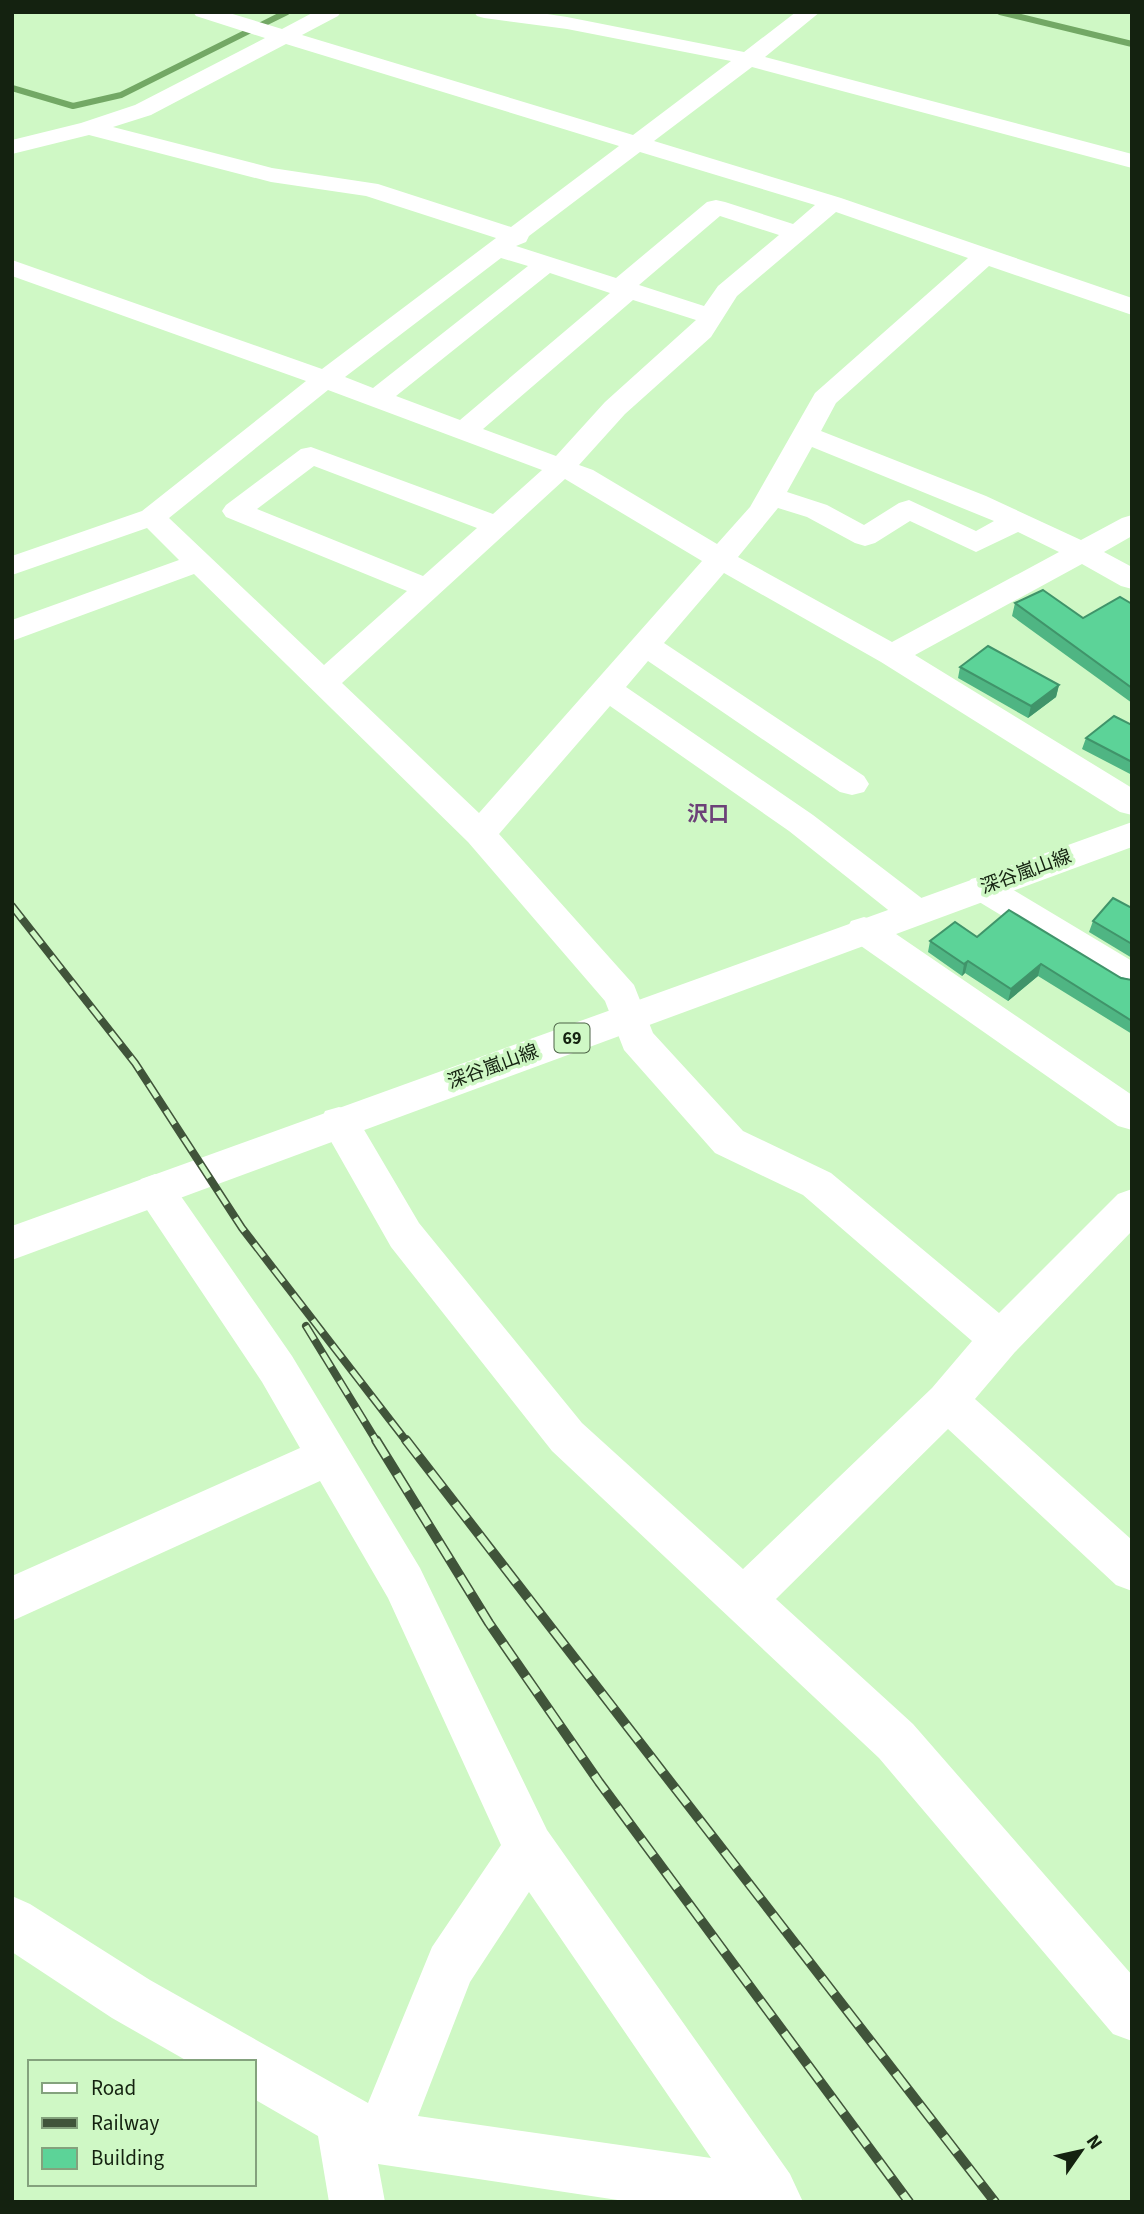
<svg xmlns="http://www.w3.org/2000/svg" width="1144" height="2214" viewBox="0 0 1144 2214" font-family="'Source Sans 3','Noto Sans JP',sans-serif">
  <style>
    .lines { fill: none; stroke-linecap: round; stroke-linejoin: round }
    .stream { stroke: #73a865; stroke-width: 6 }
    .minor { fill: #fff; fill-rule: evenodd }
    .major { fill: #fff; fill-rule: evenodd }
    .rail-far1-casing { stroke: #40543a; stroke-width: 8 }
    .rail-casing { stroke: #40543a; stroke-width: 10 }
    .rail-far1 { stroke: #cff8c5; stroke-width: 5; stroke-dasharray: 16; stroke-linecap: butt }
    .rail { stroke: #cff8c5; stroke-width: 7; stroke-dasharray: 20; stroke-linecap: butt }
    .wall { fill: #4fb583 }
    .shaded-wall { fill: #40946a }
    .building { fill: #5cd398; stroke: #40946a; stroke-width: 2 }
    .labels { text-anchor: middle; dominant-baseline: central; stroke-width: 7; stroke-linejoin: round; paint-order: stroke }
    .shield { fill: #cff8c5; stroke: #4c6246; stroke-width: 2 }
    .shield-label { font-size: 18px; font-weight: bold; fill: #142210 }
    .street-label { font-size: 19px; fill: #142210; stroke: #cff8c5 }
    .neighbourhood-label { font-size: 21px; font-weight: bold; fill: #6c4178; stroke: #cff8c5 }
  </style>
  <rect width="100%" height="100%" fill="#cff8c5"/>
  <g class="lines">
    <!-- stream -->
    <path class="stream" d="M1000,12L1132,44
      M12,88L73,106L121,95L287,12"/>
    <!-- minor -->
    <path class="minor" d="M193,12H226L282,29L314,12H341L338,16L302,35L633,135L731,61L567,29L484,18L477,16L474,12H534L567,17L744,52L796,12H820L765,57L1132,154V168L752,67L654,141L841,198L1132,298V315L989,266L836,403L821,431L986,496L1081,540L1122,518L1132,515V536L1104,552L1132,567V589L1121,586L1082,564L915,655L1132,788V815L1120,812L881,662L724,573L664,643L864,776L869,784L864,792L852,795L840,792L648,661L626,687L813,815L928,903L933,912L928,921L915,925L902,921L789,831L610,706L499,834L634,985L653,1033L743,1131L831,1173L999,1313L1118,1194L1132,1189V1231L1015,1352L975,1399L1132,1540V1591L1116,1585L948,1429L776,1599L913,1724L1132,1975V2041L1113,2034L879,1758L552,1451L391,1247L320,1122L325,1111L339,1107L353,1111L419,1223L582,1423L743,1569L932,1388L972,1341L803,1195L715,1153L624,1050L605,1001L468,842L194,574L12,641V620L179,560L147,528L12,575V556L142,511L306,381L12,276V260L322,369L496,238L366,196L271,182L89,135L12,154V140L81,123L135,105L265,38L196,16ZM286,44L619,146L511,227L378,184L272,168L113,127L151,115ZM640,152L815,205L793,224L725,202L716,200L707,202L616,278L516,246L526,242L529,236ZM836,212L968,258L815,393L750,507L717,544L593,470L579,465L625,414L711,337L737,296ZM720,216L779,235L718,286L704,306L639,285ZM501,258L528,266L373,388L345,377ZM550,273L610,293L460,420L396,396ZM633,300L696,320L605,402L556,456L483,429ZM328,390L542,470L493,514L311,447L301,449L226,505L222,511L226,517L407,591L324,665L169,518ZM812,447L994,521L976,531L909,500L899,503L864,525L827,505L787,492ZM314,466L477,528L423,576L257,509ZM565,479L702,561L479,813L342,683ZM778,508L807,517L855,543L865,546L875,543L910,521L976,552L1018,532L1059,552L892,642L738,557Z
      M983,876L995,879L1132,961V991L1119,987L971,897L965,888L971,879Z
      M864,917L877,921L1132,1095V1130L1118,1126L851,939L846,930L851,921Z
      M155,1174L169,1179L292,1356L420,1568L547,1830L790,2174L803,2202H631L378,2164L385,2202H329L318,2136L254,2099V2062H189L112,2018L12,1952V1896L30,1904L150,1980L368,2103L432,1947L501,1845L388,1598L320,1481L12,1621V1576L300,1448L262,1382L141,1201L135,1190L141,1179ZM529,1892L711,2158L418,2116L470,1982Z"/>
    <!-- major -->
    <path class="major" d="M1132,822V847L12,1260V1226Z"/>
    <defs>
      <path id="rail-far1" d="M12,906L135,1063L242,1228L407,1442
        M306,1326L377,1442"/>
      <path id="rail" d="M376,1440L489,1623L599,1782L909,2202
        M406,1440L995,2202"/>
    </defs>
    <!-- rail-far1 casing -->
    <use href="#rail-far1" class="rail-far1-casing"/>
    <!-- rail casing -->
    <use href="#rail" class="rail-casing"/>
    <!-- rail-far1 -->
    <use href="#rail-far1" class="rail-far1"/>
    <!-- rail -->
    <use href="#rail" class="rail"/>
  </g>
  <!-- wall -->
  <path class="wall" d="M1015,603L1083,618L1132,604V703L1012,616Z
    M960,667L1059,685L1056,697L1028,718L958,678Z
    M1132,725V775L1082,749L1086,738Z
    M1132,908V958L1089,932L1093,921Z
    M977,937L1132,980V1034L1038,976L1008,1001L965,973L962,976L928,952L930,941Z"/>
  <!-- shaded-wall -->
  <path class="shaded-wall" d="M1059,685L1056,697L1028,718L1031,706Z
    M968,961L965,973L962,976L964,964Z
    M1041,964L1038,976L1008,1001L1011,989Z"/>
  <!-- building -->
  <path class="building" d="M1043,590L1083,618L1120,597L1132,604V688L1015,603Z
    M988,646L1059,685L1031,706L960,667Z
    M1114,716L1132,725V762L1086,738Z
    M1113,898L1132,908V944L1093,921Z
    M1009,910L1121,978L1132,980V1021L1041,964L1011,989L968,961L964,964L930,941L955,922L977,937Z"/>
  <g class="labels">
    <!-- shield labels -->
    <rect class="shield" x="554.5" y="1023.5" width="35" height="29" rx="5"/>
    <g class="shield-label">
      <text x="572" y="1038">69</text>
    </g>
    <!-- street labels -->
    <g class="street-label">
      <text transform="translate(1026 872) rotate(-20)">深谷嵐山線</text>
      <text transform="translate(493 1067) rotate(-20)">深谷嵐山線</text>
    </g>
    <!-- neighbourhood labels -->
    <g class="neighbourhood-label">
      <text x="708" y="814">沢口</text>
    </g>
  </g>
  <!-- border -->
  <rect width="1144" height="2214" fill="none" stroke="#142210" stroke-width="28"/>
  <!-- legend -->
  <rect x="28" y="2060" width="228" height="126" fill="#cff8c5" stroke="#84a27d" stroke-width="2"/>
  <rect x="42" y="2083" width="35" height="10" fill="#ffffff" stroke="#84a27d" stroke-width="2"/>
  <text x="91" y="2095" font-size="21" fill="#142210">Road</text>
  <rect x="42" y="2118" width="35" height="10" fill="#40543a" stroke="#84a27d" stroke-width="2"/>
  <text x="91" y="2130" font-size="21" fill="#142210">Railway</text>
  <rect x="42" y="2148" width="35" height="21" fill="#5cd398" stroke="#84a27d" stroke-width="2"/>
  <text x="91" y="2165" font-size="21" fill="#142210">Building</text>
  <!-- north arrow -->
  <g transform="translate(1081 2151) rotate(56)" stroke="#cff8c5" stroke-width="5" paint-order="stroke">
  <path d="M0-5L12 26L0 18L-12 26Z" fill="#142210"/>
  <text y="-10" font-size="19" font-weight="bold" text-anchor="middle" fill="#142210">N</text>
  </g>
</svg>
